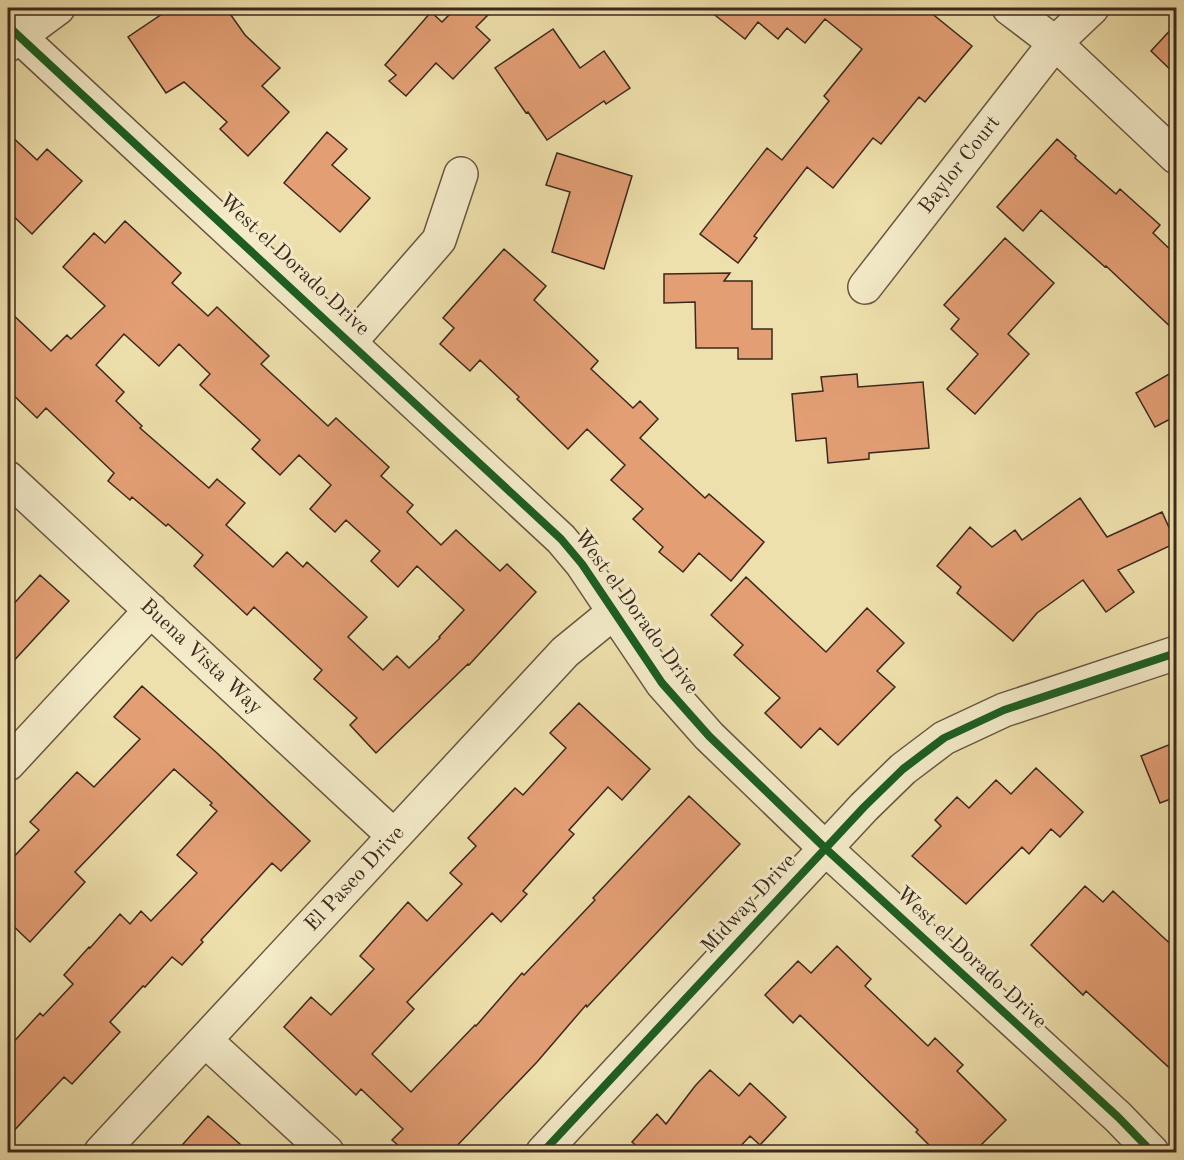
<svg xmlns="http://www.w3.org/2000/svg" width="1184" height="1160" viewBox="0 0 1184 1160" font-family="'Old Standard TT',serif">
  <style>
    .building { fill: #e39e74; stroke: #3b281f; stroke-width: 1.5; fill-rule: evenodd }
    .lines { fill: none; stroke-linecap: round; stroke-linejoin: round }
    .minor-casing { stroke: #685642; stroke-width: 36 }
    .minor { stroke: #f4ebc9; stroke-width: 33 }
    .cycleway-casing { stroke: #f4ebc9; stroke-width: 11 }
    .cycleway { stroke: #1b5e20; stroke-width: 8 }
    .labels { text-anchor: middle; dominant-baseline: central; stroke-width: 6; stroke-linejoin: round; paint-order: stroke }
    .street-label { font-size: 21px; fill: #3b281f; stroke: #f4ebc9 }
  </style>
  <rect width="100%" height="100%" fill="#eee0ac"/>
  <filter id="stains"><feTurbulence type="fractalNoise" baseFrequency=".00333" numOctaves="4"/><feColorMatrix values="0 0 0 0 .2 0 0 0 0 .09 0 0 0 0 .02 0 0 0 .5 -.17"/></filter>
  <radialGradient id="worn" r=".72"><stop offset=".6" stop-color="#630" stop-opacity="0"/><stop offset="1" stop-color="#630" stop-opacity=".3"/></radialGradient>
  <!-- building -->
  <path class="building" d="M171,8H226L245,35L280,68L262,86L289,112L248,156L220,129L227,122L184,82L166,93L128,37Z
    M456,8H495L476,27L490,40L453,79L436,63L406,96L389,81L396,75L385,65L431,12L442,22Z
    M706,8H925L972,46L925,102L919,97L881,144L873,138L833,188L807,167L754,236L757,238L738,263L700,234L767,148L782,160L829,101L824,96L862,49L825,19L805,43L787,28L778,39L758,22L745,39Z
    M1176,24V75L1151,51Z
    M553,29L580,68L604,51L630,88L606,104L604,101L547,140L528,112L526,113L495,68Z
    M327,132L347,149L332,165L370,198L340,232L284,183Z
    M8,133L37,160L47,149L82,181L32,234L8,211Z
    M1057,139L1076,156L1075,158L1116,194L1120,189L1160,225L1153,233L1176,255V332L1106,266L1105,267L1041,210L1023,231L997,207Z
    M557,153L632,176L604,269L552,252L570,192L546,185Z
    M125,221L181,273L172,283L208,316L217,307L269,356L261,364L299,399L328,426L336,418L389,467L381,476L413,505L407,512L441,545L456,530L500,571L507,564L536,592L469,665L468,664L376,753L350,725L357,718L314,679L322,670L254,607L247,615L194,566L203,555L168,524L166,526L132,497L130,500L108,481L114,473L46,408L37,418L8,390V310L51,351L67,335L71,339L105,306L63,267L94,233L105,243ZM124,334L159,366L179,344L210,374L200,385L260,440L252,449L280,475L299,455L331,485L310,509L335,532L346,520L380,551L371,561L398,587L417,566L464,610L439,637L440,638L409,668L397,656L383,670L348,637L367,617L307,562L303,567L287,552L273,567L226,525L245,503L217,479L209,488L140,428L142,426L116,401L124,392L96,365Z
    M1005,238L1054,283L1008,334L1029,354L975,414L947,389L978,354L951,329L959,319L944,305Z
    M504,249L546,286L534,300L598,361L591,369L633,408L640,401L658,419L640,438L705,498L709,494L764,542L731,581L699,553L683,572L659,552L663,547L633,519L643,509L611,480L625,465L587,429L568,449L517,399L519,397L480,360L470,371L440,344L454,328L443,318Z
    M730,273L724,281H752V329H772V359H738V348H696L695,302L664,303V274Z
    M1176,370V416L1155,427L1136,393Z
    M857,374L858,387L923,382L929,448L869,453V459L828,463L826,438L796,441L792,394L823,391L821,377Z
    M1080,498L1107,537L1162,512L1176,543L1118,570L1134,592L1106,612L1083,580L1037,613L1013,641L957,593L961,587L937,566L970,527L992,547L1015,530L1022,540Z
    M40,575L69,601L8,667V610Z
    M746,577L826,652L867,608L904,643L877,671L895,687L838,745L820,728L801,748L765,713L780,698L734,655L743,645L711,615Z
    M142,686L217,753L310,841L281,871L272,863L201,940L203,942L182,965L172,957L145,987L143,986L110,1022L120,1032L72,1084L64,1077L8,1137V1048L40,1013L43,1016L73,984L64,975L89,947L90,948L120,914L130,924L141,911L151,921L197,873L177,855L217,811L210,805L212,803L174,769L75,872L85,882L30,942L8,921V863L39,830L30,822L77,772L94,787L140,739L114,717Z
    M579,703L650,769L622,800L608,787L569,830L574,834L523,891L527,894L501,922L492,913L407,1002L414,1009L372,1054L411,1092L475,1025L476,1026L522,973L524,975L595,900L593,898L689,796L740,844L587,1007L586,1005L537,1062L451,1152H406L392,1140L403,1129L361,1089L356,1095L284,1027L311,997L331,1015L374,969L360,956L408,902L427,921L462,884L450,873L476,846L468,838L515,788L523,795L566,748L550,733Z
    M1176,742V797L1160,803L1141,756Z
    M1036,768L1083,812L1060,837L1051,829L1029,854L1022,847L966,904L912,856L941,826L935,820L957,797L969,808L996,780L1011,794Z
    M1085,886L1103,902L1113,891L1176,949V1074L1086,991L1083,995L1031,945Z
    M837,946L871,979L865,986L928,1046L935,1038L963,1065L957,1071L1006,1120L974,1152H936L916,1132L918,1130L800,1015L793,1023L765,995L798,961L811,973Z
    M710,1070L739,1096L750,1083L786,1117L760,1145L750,1136L735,1152H643L632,1142L657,1114L666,1124L695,1086Z
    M208,1116L249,1152H176Z"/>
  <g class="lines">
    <defs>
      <path id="minor" d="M1009,8L1055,43L1176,157
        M8,26L561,539L582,564L662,683L709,736L825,848L1118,1117L1152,1152
        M8,45L58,8
        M865,287L1055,43L1092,8
        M350,342L439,240L461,174
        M8,478L394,836
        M8,764L151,610
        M206,1041L327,1152
        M101,1152L565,652L614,612
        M543,1152L864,807L903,769L944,738L1004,710L1176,653"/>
    </defs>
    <!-- minor casing -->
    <use href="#minor" class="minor-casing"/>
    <!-- minor -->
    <use href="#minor" class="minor"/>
    <defs>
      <path id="cycleway" d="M8,26L561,539L582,564L662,683L709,736L825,848L1118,1117L1152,1152
        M543,1152L864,807L903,769L944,738L1004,710L1176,653"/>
    </defs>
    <!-- cycleway casing -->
    <use href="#cycleway" class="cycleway-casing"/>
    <!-- cycleway -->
    <use href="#cycleway" class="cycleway"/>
  </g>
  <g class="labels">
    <!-- street labels -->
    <g class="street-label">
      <text transform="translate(960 165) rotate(-52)">Baylor Court</text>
      <text transform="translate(294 265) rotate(43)">West el Dorado Drive</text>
      <text transform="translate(636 612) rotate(54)">West el Dorado Drive</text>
      <text transform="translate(201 657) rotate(43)">Buena Vista Way</text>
      <text transform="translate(355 879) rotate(-47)">El Paseo Drive</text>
      <text transform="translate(749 904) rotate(-47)">Midway Drive</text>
      <text transform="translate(971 958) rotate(43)">West el Dorado Drive</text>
    </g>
  </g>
  <!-- margin -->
  <rect width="1184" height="1160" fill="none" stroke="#eee0ac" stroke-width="30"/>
  <rect x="9" y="9" width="1166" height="1142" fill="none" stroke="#3b281f" stroke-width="3"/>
  <rect x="15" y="15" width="1154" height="1130" fill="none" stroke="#3b281f" stroke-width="1.5"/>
  <rect width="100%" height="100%" filter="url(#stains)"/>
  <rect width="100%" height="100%" fill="url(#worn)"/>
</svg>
